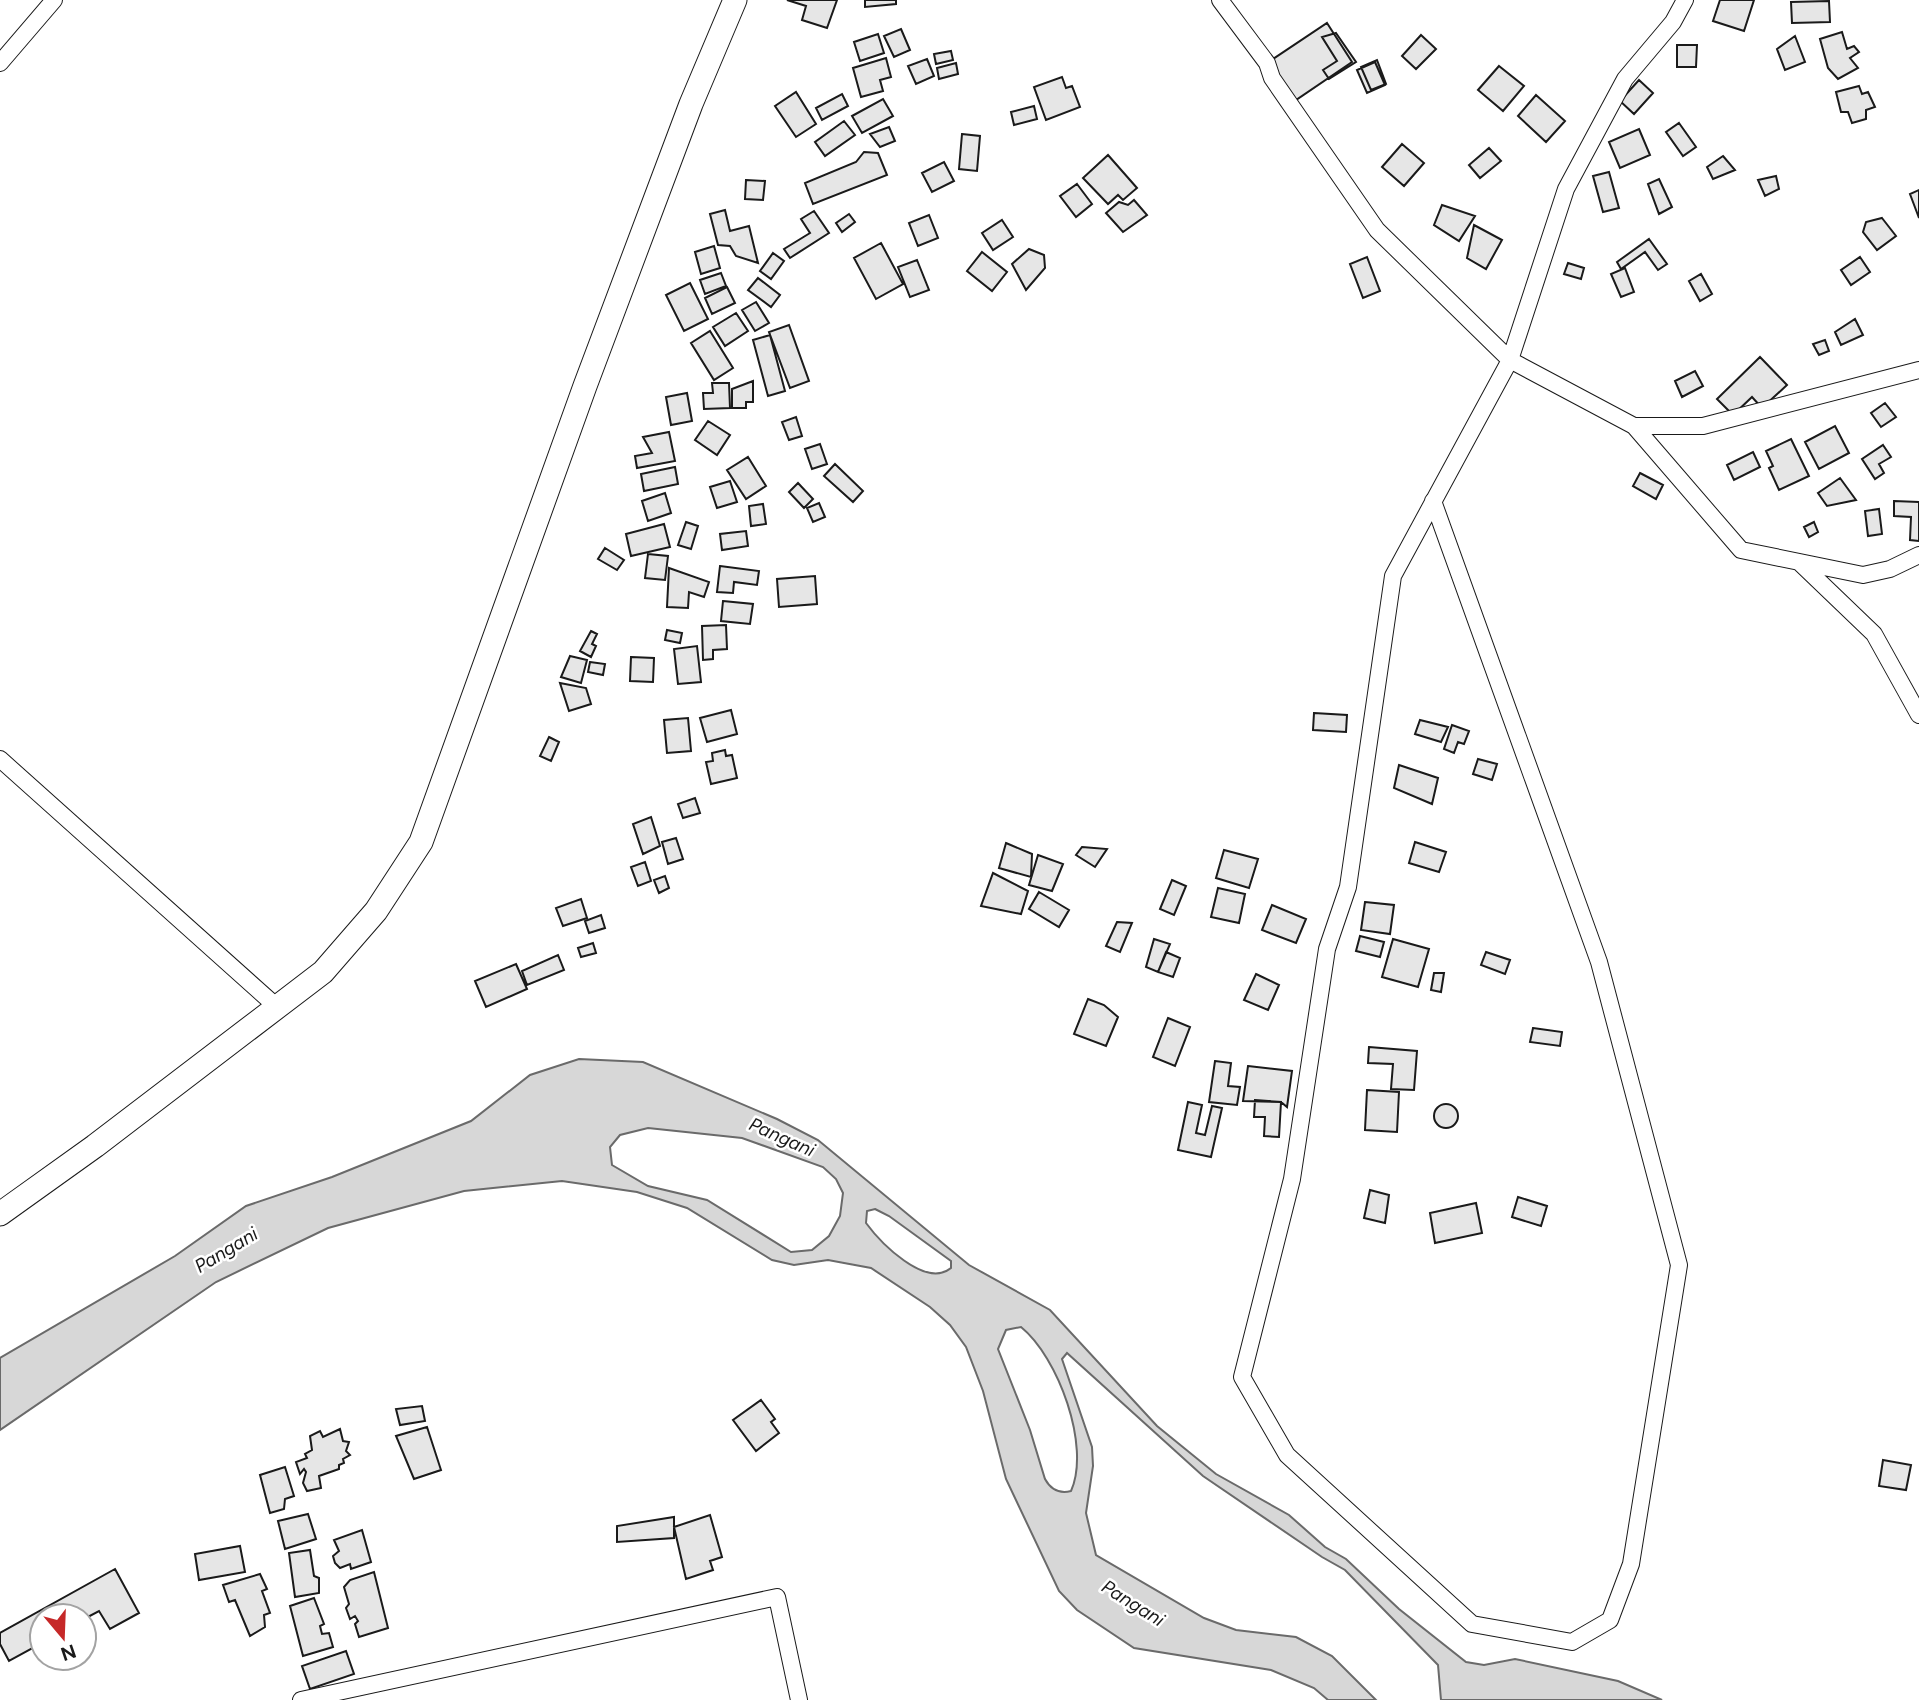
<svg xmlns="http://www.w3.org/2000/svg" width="1919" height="1700" viewBox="0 0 1919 1700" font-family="Figtree,sans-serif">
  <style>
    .water { fill: #d7d7d7; stroke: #6a6a6a; stroke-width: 2; fill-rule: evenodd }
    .building { fill: #e6e6e6; stroke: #1a1a1a; stroke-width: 2 }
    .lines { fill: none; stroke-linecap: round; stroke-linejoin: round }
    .street-casing { stroke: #1a1a1a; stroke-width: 18 }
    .secondary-casing { stroke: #1a1a1a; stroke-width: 25 }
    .street { stroke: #fff; stroke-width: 16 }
    .secondary { stroke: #fff; stroke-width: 23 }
    .labels { text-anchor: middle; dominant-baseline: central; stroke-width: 5; stroke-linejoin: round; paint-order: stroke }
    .water-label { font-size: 19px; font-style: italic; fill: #1a1a1a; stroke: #fff }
  </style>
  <rect width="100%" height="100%" fill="#fff"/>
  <!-- water -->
  <path class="water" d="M579,1059L643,1062L777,1119L818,1140L969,1265L1050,1310L1157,1426L1216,1474L1289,1515L1325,1547L1346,1559L1399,1609L1466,1662L1484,1665L1515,1659L1618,1681L1662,1700H1441L1438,1665L1345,1570L1322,1557L1203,1476L1067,1353L1062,1359L1092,1447L1093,1466L1086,1513L1096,1555L1204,1618L1236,1630L1296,1637L1332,1656L1376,1700H1328L1314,1688L1271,1670L1134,1648L1077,1610L1059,1591L1006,1479L983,1391L966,1347L950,1325L930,1307L871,1268L828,1260L794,1265L772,1260L687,1208L637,1192L562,1181L464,1191L328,1228L216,1282L0,1430V1358L175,1256L246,1206L332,1177L471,1121L530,1075ZM648,1128L742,1138L823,1167L836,1179L843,1193L840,1216L829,1236L812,1250L791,1252L707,1200L648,1186L612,1165L610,1147L620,1135ZM875,1209L889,1216L951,1261V1268C925,1289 880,1242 866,1223L867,1211ZM1021,1327C1058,1357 1091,1446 1071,1491C1059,1494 1051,1490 1045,1479L1030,1430L998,1349L1006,1330Z"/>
  <!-- building -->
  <path class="building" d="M787,0H837L827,28L802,20L806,6Z
    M865,0H896V4L865,7Z
    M1720,0H1754L1744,31L1713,21Z
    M1829,1L1830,22L1792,23L1791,2Z
    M1327,23L1352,62L1293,102L1267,63Z
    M901,29L910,50L894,57L884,36Z
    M1842,32L1847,49L1854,46L1859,52L1850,58L1858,68L1838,79L1828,68L1820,39Z
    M1336,33L1356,62L1329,79L1323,70L1337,61L1322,37Z
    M878,34L884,53L860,61L854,42Z
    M1421,35L1436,49L1416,69L1402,56Z
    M1795,36L1805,62L1785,70L1777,49Z
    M1677,45H1697L1696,67H1677Z
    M951,51L953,60L936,64L934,54Z
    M886,58L891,77L880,80L883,91L861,97L853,68Z
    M927,59L934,76L916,84L908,66Z
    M1377,60L1386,84L1371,90L1361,67Z
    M1375,62L1385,85L1367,93L1357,70Z
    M956,63L958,74L939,79L937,68Z
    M1499,66L1524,86L1503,111L1478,90Z
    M1062,77L1066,88L1072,86L1080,107L1046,120L1034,87Z
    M1639,80L1653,93L1634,114L1620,101Z
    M1859,86L1862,94L1868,92L1875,107L1866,110V119L1852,123L1848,112H1841L1836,92Z
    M796,92L816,124L796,137L775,106Z
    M842,94L848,106L822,120L816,108Z
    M1536,95L1565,121L1546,142L1518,116Z
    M883,99L893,116L862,133L852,116Z
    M1034,106L1037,119L1014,125L1011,112Z
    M844,121L855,135L825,156L815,142Z
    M1679,123L1696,147L1683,156L1666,132Z
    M889,127L895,141L880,147L870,134Z
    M1639,129L1650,155L1620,168L1609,142Z
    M962,134L980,136L977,171L959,169Z
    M1402,144L1424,163L1404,186L1382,167Z
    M1489,148L1501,161L1480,178L1469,165Z
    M864,152L878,153L887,175L813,204L805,183L856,162Z
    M1108,155L1137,188L1123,200L1118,195L1108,204L1083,178Z
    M1723,156L1735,170L1713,179L1707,167Z
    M944,162L954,181L932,192L922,173Z
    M1609,172L1619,208L1603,212L1593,176Z
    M1776,176L1779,189L1765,196L1758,180Z
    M1659,179L1672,207L1659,214L1648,184Z
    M746,180L765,181L763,200L745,199Z
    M1077,184L1092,204L1076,217L1060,196Z
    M1919,190V218L1910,194Z
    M1134,200L1147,215L1123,232L1106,213L1119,202L1128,205Z
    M1442,205L1475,216L1459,241L1434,225Z
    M725,210L730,231L749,226L758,263L736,256L730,246L718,245L710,214Z
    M814,211L829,233L790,258L784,249L810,233L801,219Z
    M849,214L855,222L842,232L836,223Z
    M929,215L938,238L918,246L909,223Z
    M1882,218L1896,236L1877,250L1863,232L1866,222Z
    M1002,220L1013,237L993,250L982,233Z
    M1474,225L1502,240L1486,269L1467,258Z
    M1649,239L1667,264L1658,270L1645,252L1621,269L1617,262Z
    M881,243L903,284L876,299L854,258Z
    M714,246L720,268L701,274L695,252Z
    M1029,249L1044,255L1045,268L1026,290L1012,264Z
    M982,252L1007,272L992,291L967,271Z
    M773,253L784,261L771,279L760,271Z
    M1367,257L1380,291L1363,298L1350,264Z
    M1860,257L1870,272L1851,285L1841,270Z
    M917,260L929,290L910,297L898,267Z
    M1568,263L1584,268L1581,279L1564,274Z
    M1625,268L1634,292L1621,297L1611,274Z
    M721,273L726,286L705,294L700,280Z
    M1701,274L1712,294L1700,301L1689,281Z
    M758,278L780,295L771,307L748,290Z
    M690,283L708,319L684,331L666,295Z
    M727,287L735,303L712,314L705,298Z
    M756,302L769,323L755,331L742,310Z
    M736,313L748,331L725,346L713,327Z
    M1855,319L1863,335L1841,345L1835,332Z
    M789,325L809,381L790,388L769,332Z
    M710,331L733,368L714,380L691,343Z
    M770,335L785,391L768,396L753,340Z
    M1825,340L1829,351L1819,355L1813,344Z
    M1760,357L1787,385L1762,408L1752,397L1733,415L1717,399Z
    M1695,371L1703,386L1682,397L1675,381Z
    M753,381V402H746V408H732V389Z
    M712,383H729L730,408L704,409L703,393H713Z
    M687,393L692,421L671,425L666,397Z
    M1885,403L1896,417L1881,427L1871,413Z
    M796,417L802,436L789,440L782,422Z
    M708,421L730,435L717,455L695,440Z
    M1835,426L1849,453L1819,469L1805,442Z
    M669,432L675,461L637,468L635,456L652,453L643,437Z
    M1791,439L1809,476L1779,490L1769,468L1773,466L1766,451Z
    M820,444L827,464L812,469L805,449Z
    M1883,445L1891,457L1879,464L1884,473L1875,479L1862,459Z
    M1753,452L1760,467L1734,480L1727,465Z
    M748,457L766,486L746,499L727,470Z
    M835,464L863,491L853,502L824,476Z
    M675,467L678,484L644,491L641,474Z
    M1640,473L1663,485L1656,499L1633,486Z
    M1840,478L1856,500L1827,506L1818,493Z
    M730,481L737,502L717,508L710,487Z
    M798,483L813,499L804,508L789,492Z
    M665,493L671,513L648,521L642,501Z
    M1894,501L1919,502V541L1910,540L1911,517L1894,516Z
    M819,503L825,517L813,522L807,508Z
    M763,504L766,524L751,526L749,506Z
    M1879,509L1882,534L1868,536L1865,511Z
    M686,522L698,526L691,549L678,545Z
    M1814,522L1818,532L1809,537L1804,527Z
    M664,524L670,547L631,556L626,534Z
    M746,531L748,546L722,550L720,534Z
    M605,548L624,560L617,570L598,559Z
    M648,554L668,556L665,580L645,578Z
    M720,566L759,571L757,585L734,582L733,593L717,592Z
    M669,568L709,582L704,597L689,592L688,608L667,607Z
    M815,576L817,604L779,607L777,579Z
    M723,601L753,604L750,624L721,621Z
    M726,625L727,649L713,650V659L703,660L702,626Z
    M667,630L682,633L680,643L665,640Z
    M591,631L597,634L592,644L596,646L591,657L580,651Z
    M697,646L701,682L678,684L674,649Z
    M570,656L587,660L581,683L561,677Z
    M631,657L654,658L653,682L630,681Z
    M590,662L605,664L603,675L588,672Z
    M560,683L586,688L591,704L569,711Z
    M731,710L737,734L707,742L700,718Z
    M1314,713L1347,715L1346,732L1313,730Z
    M688,718L691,751L667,753L664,720Z
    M1420,720L1448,727L1441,742L1415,734Z
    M1452,725L1469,731L1464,744L1458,742L1454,753L1444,749Z
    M549,737L559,742L551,761L540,756Z
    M725,750L726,756L732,755L737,778L711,784L706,762L713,761L712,753Z
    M1478,759L1497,764L1492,780L1473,774Z
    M1399,765L1438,778L1432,804L1394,788Z
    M695,798L700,813L683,818L678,804Z
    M651,817L660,846L643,854L633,824Z
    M676,838L683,859L668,864L662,842Z
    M1415,842L1446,852L1439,872L1409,863Z
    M1006,843L1032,854L1031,877L999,868Z
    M1082,847L1107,849L1095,867L1076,855Z
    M1224,850L1258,859L1249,888L1216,878Z
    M1038,855L1063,864L1052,891L1029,885Z
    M645,862L651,881L638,886L631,867Z
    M993,873L1028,891L1021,914L981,906Z
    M665,876L669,888L659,893L654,880Z
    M1172,880L1186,886L1174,915L1160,909Z
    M1218,888L1245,894L1239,923L1211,917Z
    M1039,892L1069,910L1059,927L1029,909Z
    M581,899L587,918L563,926L556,908Z
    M1365,902L1394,905L1390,934L1361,930Z
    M1272,905L1306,919L1296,943L1262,930Z
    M601,915L605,928L589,933L585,921Z
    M1117,922L1132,923L1120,952L1106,946Z
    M1360,936L1384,942L1380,957L1356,951Z
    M1154,939L1170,944L1158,972L1146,967Z
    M1393,939L1429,949L1418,987L1382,977Z
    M593,943L596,953L581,957L578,948Z
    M1166,952L1180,958L1173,977L1158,972Z
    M1486,952L1510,960L1505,974L1481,965Z
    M558,955L564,970L527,985L522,971Z
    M516,964L527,989L486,1007L475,981Z
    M1434,973H1444L1441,992L1431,990Z
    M1256,974L1279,985L1268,1010L1244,1000Z
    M1088,999L1104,1005L1118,1017L1106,1046L1074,1034Z
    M1168,1018L1190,1027L1175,1066L1153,1057Z
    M1533,1028L1562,1032L1560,1046L1530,1042Z
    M1369,1047L1417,1051L1414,1090L1391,1089L1393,1064L1368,1063Z
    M1215,1061L1231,1063L1228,1086L1240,1087L1237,1105L1209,1102Z
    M1248,1066L1292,1071L1287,1107L1281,1102L1243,1101Z
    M1367,1090L1399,1092L1397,1132L1365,1130Z
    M1255,1100L1281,1102L1279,1137L1264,1136L1265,1117H1254Z
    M1188,1102L1202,1105L1196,1133L1205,1135L1212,1106L1222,1108L1211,1157L1178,1150Z
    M1434 1116a12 12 0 1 1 24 0a12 12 0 1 1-24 0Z
    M1370,1190L1389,1195L1385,1223L1364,1218Z
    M1518,1197L1547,1206L1541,1226L1512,1217Z
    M1476,1203L1482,1233L1435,1243L1430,1213Z
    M761,1400L775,1419L771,1422L779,1433L756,1451L733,1420Z
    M422,1406L425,1421L400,1425L396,1409Z
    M427,1427L441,1470L414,1479L396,1436Z
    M340,1429L343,1441L349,1442L346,1451L350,1455L343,1459L344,1463L339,1465V1469L319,1476L321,1488L307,1491L303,1483L306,1472L304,1469L300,1474L296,1462L307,1458L305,1454L312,1450L310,1436L320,1431L323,1437Z
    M1883,1460L1911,1465L1906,1490L1879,1486Z
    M285,1467L294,1496L285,1499L284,1509L270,1513L260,1475Z
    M308,1514L316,1539L285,1549L278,1521Z
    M710,1515L722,1557L710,1561L713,1570L686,1579L674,1527Z
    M674,1517V1538L617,1542V1526Z
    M362,1530L371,1562L351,1569L350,1564L340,1568L335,1563L333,1556L339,1551L334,1540Z
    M240,1546L245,1572L199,1580L195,1554Z
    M310,1550L314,1576L319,1578V1593L295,1597L289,1553Z
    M115,1569L139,1613L110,1629L99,1611L84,1619V1616H42V1643L9,1661L0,1644V1633Z
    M374,1572L388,1628L359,1637L355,1624L358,1621L355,1616L350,1619L346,1608L349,1604L344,1587L350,1580Z
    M260,1574L267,1589L262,1591L270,1613L264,1615L265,1627L250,1636L235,1600L229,1602L223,1585Z
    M314,1598L324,1624L320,1626L322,1634L329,1633L333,1647L303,1656L290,1606Z
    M346,1651L354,1674L310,1689L302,1666Z"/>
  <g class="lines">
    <defs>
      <path id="street" d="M1220,0L1267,63L1272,78L1377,230L1510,360L1634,426H1703L1919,370
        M0,63L54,0
        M1634,426L1741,550L1863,575L1890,569L1919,555
        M1433,501L1599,962L1679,1265L1631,1564L1610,1620L1572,1642L1472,1624L1287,1455L1242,1377L1292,1179L1327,949L1348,887L1393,576L1510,360L1566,189L1625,79L1673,22L1685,0
        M1799,562L1874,634L1919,715
        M0,759L277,1007
        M301,1700L777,1597L799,1700"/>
      <path id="secondary" d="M0,1214L95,1146L323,972L376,911L421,842L585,386L691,104L735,0"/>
    </defs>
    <!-- street casing -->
    <use href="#street" class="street-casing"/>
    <!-- secondary casing -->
    <use href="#secondary" class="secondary-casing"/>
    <!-- street -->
    <use href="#street" class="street"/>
    <!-- secondary -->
    <use href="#secondary" class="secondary"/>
  </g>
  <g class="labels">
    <!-- water labels -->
    <g class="water-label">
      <text transform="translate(782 1137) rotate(24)">Pangani</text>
      <text transform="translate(226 1250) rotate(-31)">Pangani</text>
      <text transform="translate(1133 1603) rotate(32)">Pangani</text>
    </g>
  </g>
  <!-- north arrow -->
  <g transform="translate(63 1637) rotate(161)"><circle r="33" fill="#ffffff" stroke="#a3a3a3" stroke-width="2"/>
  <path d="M0-5L12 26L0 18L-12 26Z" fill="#c62828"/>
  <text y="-10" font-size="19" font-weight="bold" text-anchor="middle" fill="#1a1a1a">N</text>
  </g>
</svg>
